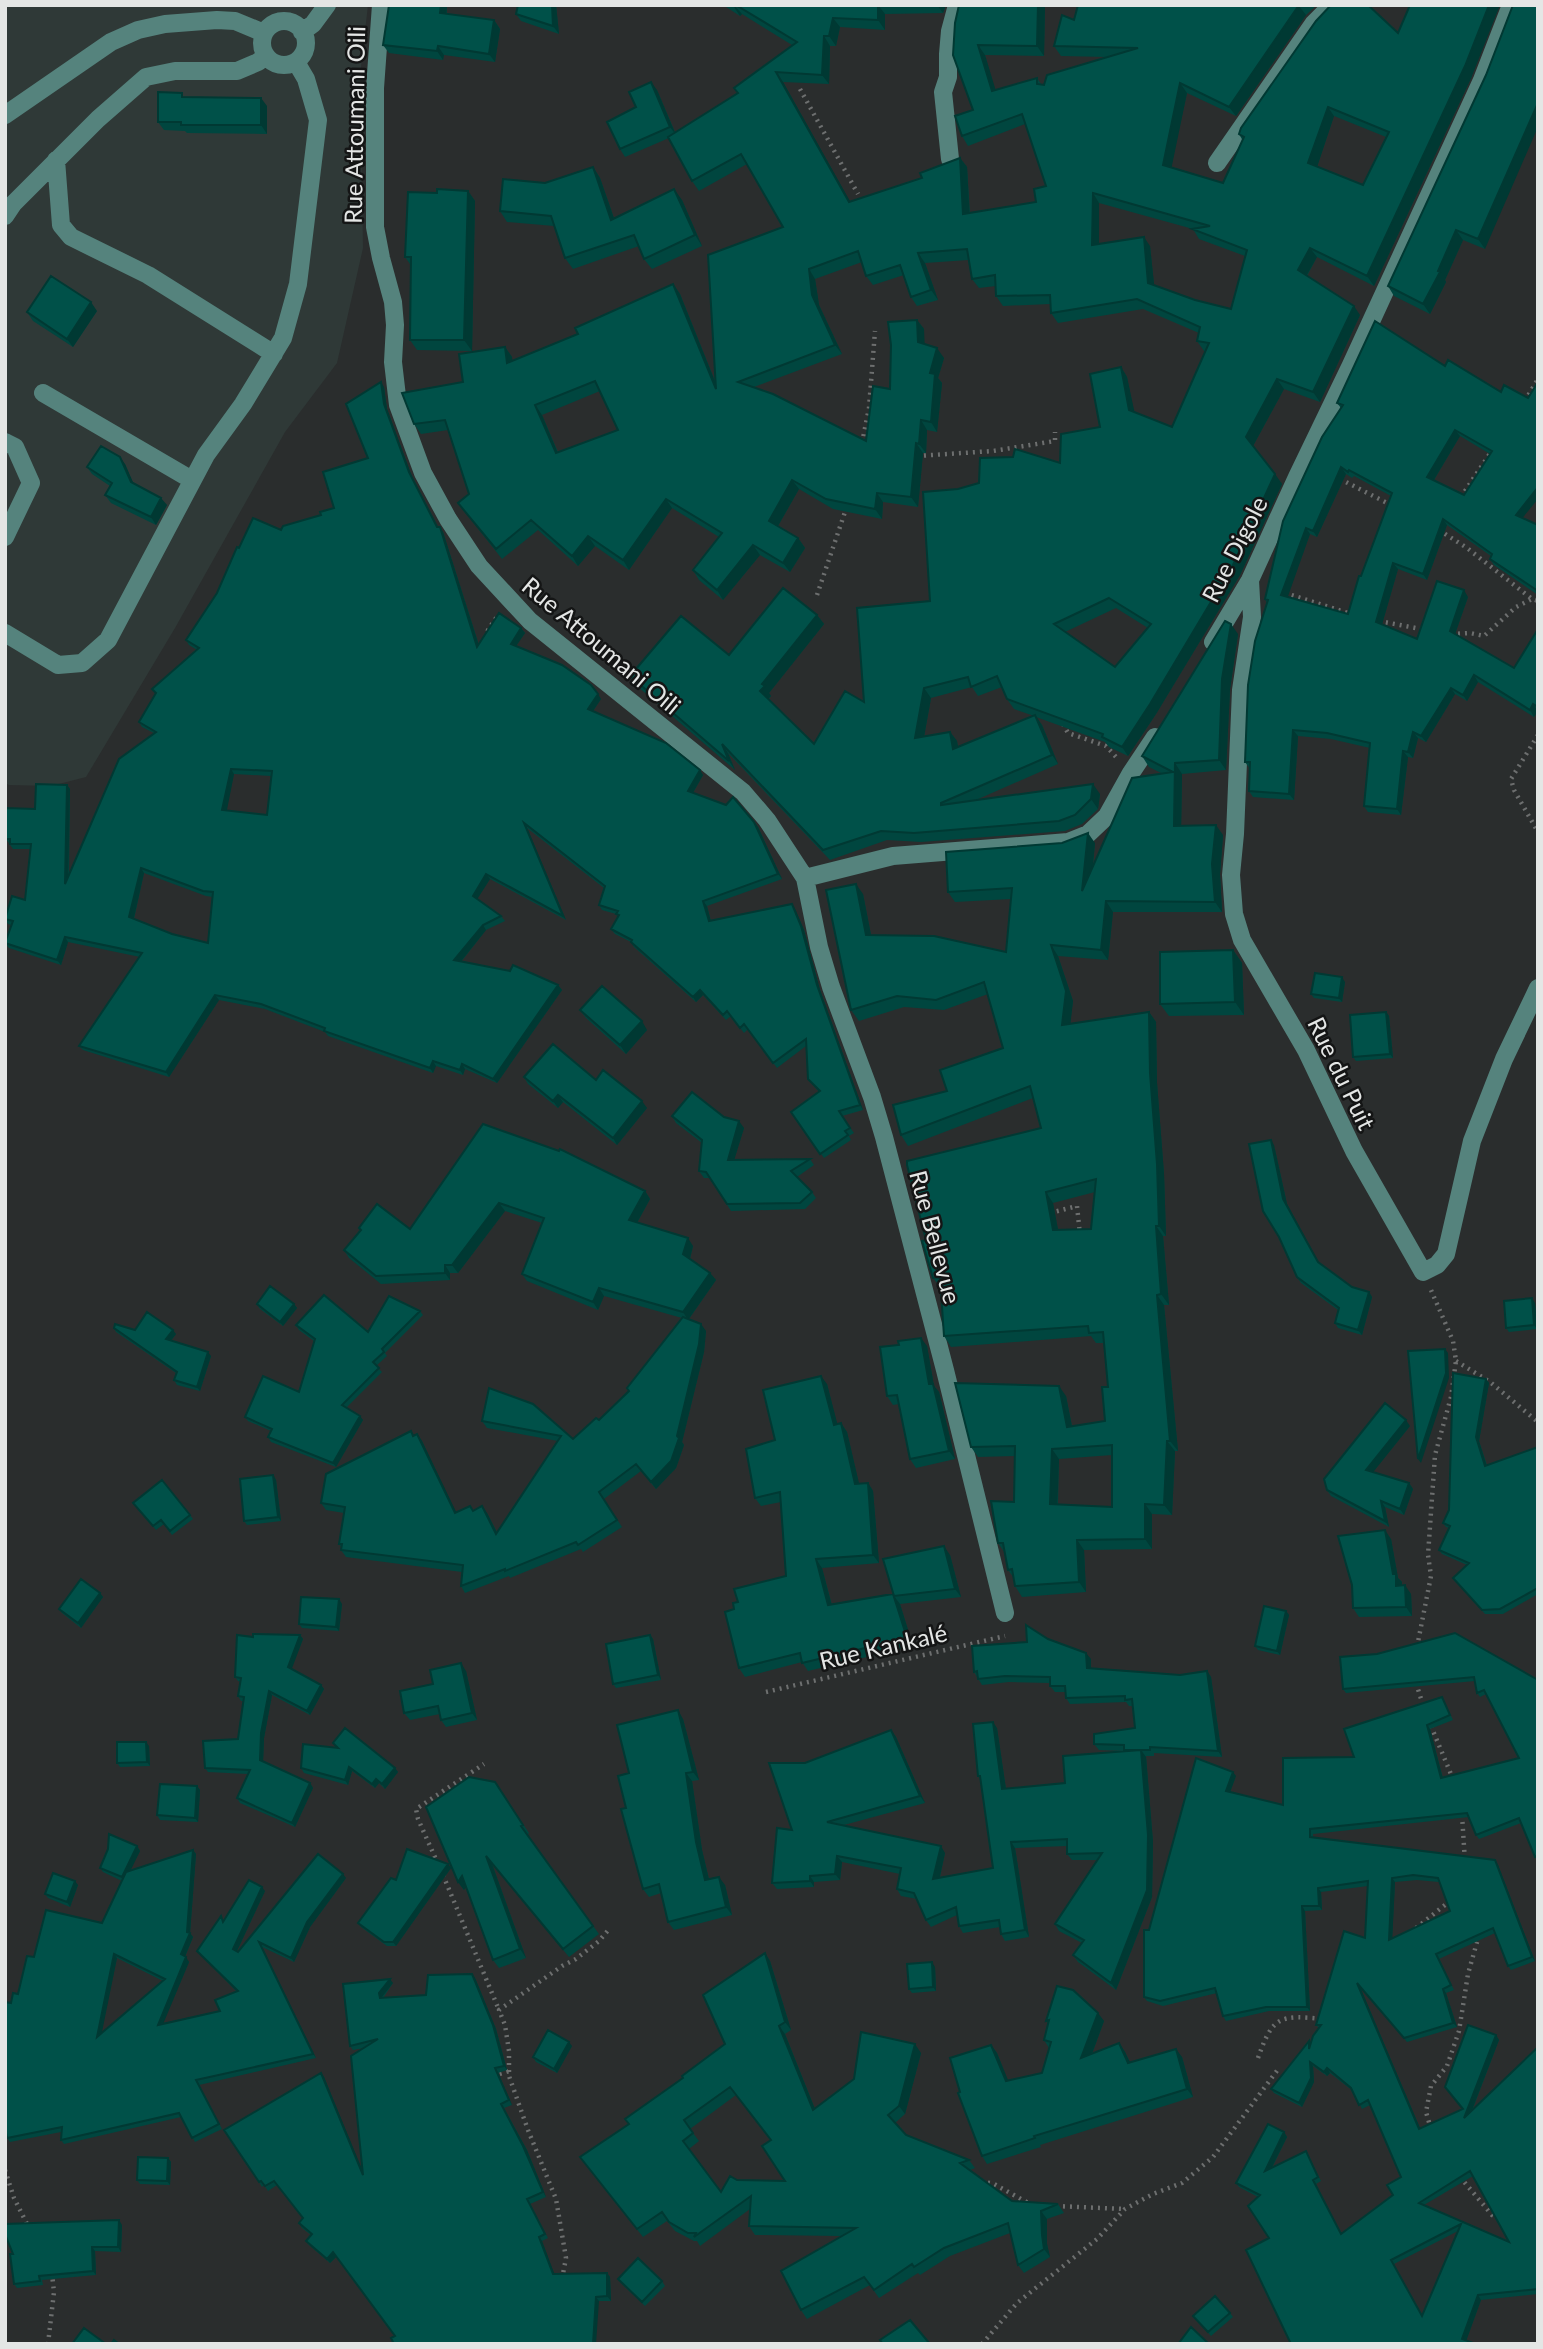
<svg xmlns="http://www.w3.org/2000/svg" width="1543" height="2349" viewBox="0 0 1543 2349" font-family="Lato,sans-serif">
  <style>
    .built { fill: #2f3937 }
    .lines { fill: none; stroke-linecap: round; stroke-linejoin: round }
    .path { stroke: #6d6f6f; stroke-width: 4.5; stroke-dasharray: 2 5; stroke-linecap: butt }
    .minor { stroke: #55837d; stroke-width: 18 }
    .wall { fill: #00463f; fill-rule: evenodd }
    .shaded-wall { fill: #003933 }
    .building { fill: #005149; stroke: #003933; stroke-width: 2; fill-rule: evenodd }
    .labels { text-anchor: middle; dominant-baseline: central; stroke-width: 5; stroke-linejoin: round; paint-order: stroke }
    .street-label { font-size: 24px; fill: #e4e6e5; stroke: #141515 }
  </style>
  <rect width="100%" height="100%" fill="#2a2d2d"/>
  <!-- built -->
  <path class="built" d="M5,5H368L360,76L363,248L337,363L285,432L175,628L86,777L51,786L9,785L5,783Z"/>
  <g class="lines">
    <!-- path -->
    <path class="path" d="M800,89L858,194
      M1525,401L1538,379
      M862,443L869,408L875,331
      M917,456L993,451L1055,441V432
      M1340,479L1391,505
      M1461,497L1493,449
      M1439,530L1467,548L1532,599L1538,601
      M1285,593L1354,615
      M817,595L847,506
      M1379,621L1426,630
      M1451,634L1470,633L1484,636L1516,607L1532,599
      M486,638L488,630L498,615
      M1063,724L1068,733L1106,746L1116,757
      M1538,735L1511,779L1514,790L1538,832
      M1050,1213L1077,1206L1080,1235
      M1456,1361L1490,1382L1538,1422
      M1417,1647L1431,1576L1428,1555L1435,1455L1451,1397L1456,1361L1453,1341L1431,1290
      M1416,1683L1424,1708
      M766,1692L1005,1636
      M1431,1726L1453,1779
      M1462,1815L1465,1862
      M438,1864L418,1819L416,1809L484,1764
      M443,1875L499,2010
      M1416,1928L1450,1901
      M1258,2058C1273,2015 1280,2015 1324,2019
      M493,2076L509,2071
      M1431,2129L1426,2112L1431,2086L1447,2066L1459,2031L1468,1974L1479,1935
      M5,2170L14,2198L29,2228
      M1460,2177L1492,2215L1499,2219
      M981,2181L994,2184L1030,2204
      M1056,2206L1124,2209
      M562,2279L566,2258L556,2199L528,2130L509,2076V2051L505,2025L499,2010L562,1966L576,1959L599,1941L610,1928
      M48,2344L54,2292L52,2274
      M982,2344L1017,2303L1097,2239L1125,2209L1153,2194L1182,2183L1213,2157L1279,2068"/>
    <!-- minor -->
    <path class="minor" d="M381,5L375,88V227L381,258L393,302L395,325L393,362L398,405L423,473L448,519L479,566L530,621L743,792L767,820L805,878L819,947L831,987L872,1097L884,1137L945,1370L1005,1613
      M262 43a22 22 0 1 1 44 0a22 22 0 1 1-44 0Z
      M302,32L313,24L327,5
      M5,115L111,42L138,30L165,24L217,20L235,21L264,33
      M950,159L943,92L948,77V54L950,31L957,5
      M56,160L61,225L71,237L148,275L274,354
      M1217,163L1314,23L1332,5
      M5,216L13,204L98,119L146,77L175,71H237L258,62L266,56
      M43,393L192,480
      M5,442L15,447L31,483L5,537
      M1250,580L1252,617L1241,690L1235,834L1231,875L1234,914L1242,940L1306,1050L1354,1151L1423,1272L1437,1265L1446,1254L1472,1141L1504,1059L1538,988
      M5,633L58,665L82,663L108,640L206,455L243,404L283,338L298,284L318,120L306,79L296,62
      M1213,642L1250,580L1297,477L1351,365L1482,80L1511,5
      M805,878L893,856L1068,842L1088,834L1107,816L1131,773L1155,737"/>
  </g>
  <!-- wall -->
  <path class="wall" d="M556,5L559,34L521,21L516,14Z
    M560,5H608V6Z
    M723,5H946L943,13L885,14V30L840,27L836,46H830L829,84L783,82L850,202L922,178L960,158L967,167L970,213L1036,202L1046,186L1025,124L968,146L962,136L973,110L959,5H1045L1044,56L985,55L995,90L1037,78L1041,84L1044,85L1108,57L1061,56L1054,46L1074,20L1078,5H1317L1306,15L1236,116L1187,93L1171,167L1223,183L1243,141L1239,134L1398,33L1472,76L1374,286L1317,257L1307,276L1360,315L1320,402L1284,389L1253,446L1282,484L1240,575L1156,714L1128,756L1109,747L1105,742L1036,717L1042,725L1058,764L976,800L1100,794L1098,809L1082,824L1065,831L921,842L887,840L830,860L728,753L735,770L637,686L630,676L729,655L817,615L824,624L769,693L771,696L769,699L814,744L864,702L930,601L958,489L1060,463L1100,427L1121,367L1127,377L1134,412L1172,427L1206,351H1204L1197,341L1199,333L1143,309L1058,323L1051,313L1050,304L1003,306L996,296V286L979,288L972,279L968,260L925,263L938,300L917,306L911,297L904,275L873,285L866,276L862,262L815,279L819,305L842,354L754,387L866,441L890,389L917,320L924,329V344L944,358L938,378L942,383L937,432L927,430L926,453H923L918,507L883,502L882,519L833,509L799,489L778,526L798,538L805,548L790,572L760,555L723,600L699,580L693,570L719,537L672,508L629,570L595,546L578,566L538,530L502,559L458,503L469,494L448,430L421,434L414,424L505,347L512,357V361L578,334L673,284L680,294L715,381L783,227L747,164L699,191L692,181L669,138L625,157L620,149L636,107L657,90L675,132L738,93L792,45L742,14L740,16ZM1334,116L1386,137L1363,185L1317,167ZM1099,203L1193,229L1199,239L1245,256L1231,309L1195,300L1154,285L1150,246L1099,244ZM600,391L618,430L558,452L542,415ZM1116,608L1148,628L1115,667L1065,632ZM972,687L978,696L1002,687L1007,699L1014,709L1034,716L958,747L957,741L950,732L924,737L931,698Z
    M447,6V14L494,20L500,29L495,62L444,55L443,60L389,53L383,45Z
    M1486,75L1485,249L1463,240L1445,280L1446,282L1430,314L1394,296L1388,286Z
    M185,97L267,106V134L187,133L185,131L164,130L158,122Z
    M593,167L600,178L614,218L682,200L702,246L652,269L644,259L639,246L573,269L565,258L554,226L507,222L500,211L545,183Z
    M468,191L475,201L472,351L417,350L410,340V264L405,257Z
    M97,311L73,347L33,321L27,312Z
    M1448,360L1523,518L1538,525V595L1494,565L1490,559L1491,556L1447,525L1427,580L1398,569L1382,624L1417,639L1468,597L1455,634L1514,668L1538,629V711L1534,717L1478,682L1467,701L1455,694L1426,742L1418,738L1413,758L1408,757L1401,815L1368,812L1364,806L1370,748L1331,739L1298,736L1294,800L1253,797L1249,791L1250,769L1245,762L1267,603L1265,599L1341,408L1337,403L1445,366ZM1460,436L1490,454L1464,495L1434,480ZM1346,474L1352,478L1354,476L1391,496L1348,614L1287,597L1310,534L1317,537Z
    M384,387L387,409L412,477L438,527L443,532L479,645L521,628L525,633L516,646L601,699L593,711L703,775L693,793L754,822L758,827L782,879L707,906L711,921L795,909L804,930L820,990L863,1110L842,1116L854,1133L849,1136L851,1140L824,1158L791,1112L819,1092L808,1079L806,1046L777,1068L748,1029L744,1033L731,1016L726,1020L703,995L696,1002L634,947L631,942L615,934L611,929L618,916L616,914L602,910L599,905L604,888L527,828L566,920L490,879L477,899L501,916L505,921L486,930L461,962L558,985L562,990L497,1083L465,1069L463,1075L436,1066L433,1073L328,1036L325,1032L265,1009L219,1000L169,1077L83,1050L79,1046L140,957L68,942L61,965L9,948L5,943L11,925L8,924L5,919L25,900L31,849H13L6,839L35,809L67,785L70,789L69,876L154,733L142,727L139,722L197,650L189,645L186,640L217,593L239,548L281,530L321,515L334,508L368,458ZM234,774L271,776L267,815L226,811ZM144,873L206,896L213,897L208,943L172,934L134,919Z
    M125,464L133,483L167,505L156,525L111,503L105,495L110,486L92,474L87,467Z
    M1238,634L1230,689L1226,770L1182,774L1181,826L1223,835L1220,874L1222,912H1113L1108,960L1058,956L1073,1001L1070,1024L1149,1012L1156,1022L1157,1083L1164,1174L1166,1236H1163L1169,1305H1164L1178,1451H1175L1172,1515L1152,1514V1549L1084,1550L1086,1592L1022,1597L1015,1586L1014,1578L1008,1570L1005,1553L998,1543L1014,1502L1015,1456L978,1457L971,1447L1066,1396L1072,1426L1105,1421L1108,1387L1104,1343H1096L1091,1336L951,1347L944,1336L941,1288L933,1278L926,1240L1041,1128L1033,1098L908,1146L901,1135L947,1091L1003,1048L988,994L944,1010L904,1007L859,1021L851,1010L863,894L871,935L1006,952L1011,899L955,902L948,892L1095,843L1093,867L1163,774L1149,767L1142,756ZM1095,1192L1091,1229L1058,1230L1053,1203ZM1112,1455V1507L1058,1504L1059,1459Z
    M1233,950L1242,963L1244,1015L1169,1016L1160,1004Z
    M1345,982L1342,1002L1314,998L1311,994Z
    M580,1010L647,1030L626,1054L586,1018Z
    M1386,1012L1389,1016L1393,1058L1356,1061L1353,1057Z
    M524,1077L596,1080L647,1108L617,1145L563,1102L558,1108L528,1084Z
    M672,1116L724,1117L744,1128L734,1160L810,1159L814,1165L797,1177L812,1192L816,1198L805,1209L731,1211L710,1178H704L699,1171L702,1143L676,1123Z
    M483,1124L645,1191L650,1199L637,1223L693,1246L690,1259L710,1273L716,1280L689,1319L706,1331L704,1352L682,1442L684,1445L676,1468L656,1489L641,1471L604,1499L622,1527L583,1552L581,1549L510,1578L509,1576L465,1593L461,1586L462,1572L346,1557L341,1550V1547L339,1544L344,1513L326,1510L321,1503L411,1431L414,1436L417,1434L422,1441L456,1513L470,1506L473,1511L487,1513L497,1532L558,1441L487,1428L482,1421L489,1388L573,1439L599,1420L629,1391L682,1318L604,1296L598,1310L527,1281L522,1274L542,1223L505,1211L458,1273H450V1280L381,1284L349,1258L344,1250L360,1230L359,1228L410,1229Z
    M1274,1145L1287,1204L1319,1263L1352,1287L1369,1292L1372,1297L1362,1335L1338,1328L1335,1323L1338,1310L1301,1283L1297,1277Z
    M1535,1303L1537,1329L1509,1332L1506,1328Z
    M257,1304H294L297,1308L283,1326L260,1309Z
    M420,1311L423,1315L385,1353L387,1356L376,1366L382,1372L346,1408L363,1420L336,1467L271,1442L268,1437L271,1431L248,1421L245,1417L299,1392L314,1341L299,1330L296,1325L368,1332Z
    M114,1328L176,1334L171,1341L211,1356L200,1391L177,1385L174,1380L176,1373L116,1332Z
    M927,1346L934,1386L939,1392L955,1459L916,1468L910,1459L899,1404L893,1405L887,1396Z
    M1486,1379L1489,1383L1479,1441L1487,1465L1538,1447V1594L1503,1614H1485L1453,1578L1467,1565L1442,1554L1439,1550L1449,1528L1446,1527L1443,1523L1449,1510Z
    M827,1384L837,1424L841,1423L847,1432L859,1484L868,1483L873,1491L879,1563L822,1568L832,1605L893,1594L950,1555L961,1597L900,1604L913,1646L808,1671L802,1662L745,1677L739,1668L734,1609L738,1602L786,1576L781,1502L761,1506L755,1498L775,1440Z
    M1410,1426L1373,1472L1409,1483L1413,1489L1404,1515L1385,1507L1389,1527L1331,1496L1327,1490Z
    M273,1475L276,1480L281,1521L247,1525L244,1521Z
    M162,1480L193,1519L172,1535L164,1524L156,1530L136,1507Z
    M1391,1539L1398,1578L1402,1582V1585L1411,1594L1412,1616L1359,1617L1353,1608Z
    M100,1593L103,1597L81,1628L62,1613L59,1609Z
    M342,1604L339,1631L302,1628L299,1624Z
    M1286,1611L1289,1615L1280,1655L1258,1650L1255,1646Z
    M300,1635L303,1639L291,1669L321,1685L324,1689L310,1715L272,1695L264,1738L263,1761L310,1783L313,1788L295,1827L240,1803L237,1798L248,1774L208,1772L205,1768L238,1739L244,1701H241L238,1696L241,1682L238,1681L235,1677L253,1637Z
    M650,1635L653,1639L661,1680L616,1688L613,1684Z
    M1048,1639L1091,1659V1668L1180,1675L1207,1671L1211,1677L1222,1757L1154,1753V1756H1146L1153,1842L1152,1897L1116,1990L1078,1962L1073,1955L1082,1943L1059,1931L1055,1924L1097,1860H1072L1067,1854V1846L1015,1848L1029,1937L1005,1941L1001,1934L1000,1927L963,1933L959,1926L957,1915L931,1927L926,1920L917,1899L901,1896L897,1889L900,1874L842,1862L840,1880L814,1882V1887L777,1889L772,1883L792,1830L805,1763L891,1730L896,1737L925,1803L844,1825L945,1853L940,1877L993,1868L980,1779L978,1776L997,1728L1006,1789L1065,1783L1125,1751L1099,1750L1094,1744L1135,1728L1133,1706H1129L1126,1702L1070,1704L1066,1698L1065,1692H1055L1050,1686V1683L1009,1682L982,1685L974,1672L1027,1642Z
    M1340,1657L1538,1680V1861L1535,1857L1521,1823L1479,1839L1476,1835L1469,1817L1313,1834V1838L1498,1865L1535,1961L1511,1970L1508,1966L1495,1933L1439,1959L1454,1990L1446,1993L1457,2027L1407,2042L1360,1987L1420,2128L1463,2109L1496,2035L1499,2040L1472,2111L1538,2047V2294L1481,2300L1466,2341L1291,2344L1269,2238L1258,2197L1239,2187L1236,2183L1284,2132L1287,2137L1272,2168L1306,2151L1321,2181L1316,2184L1341,2234L1393,2195L1401,2177L1370,2105L1362,2109L1353,2091L1330,2073L1327,2076L1313,2066L1314,2082L1302,2107L1274,2093L1271,2089L1311,2044L1319,2028L1316,2025L1365,1938L1368,1886L1321,1892L1322,1910L1305,1911L1310,2011H1269L1226,2021L1223,2016L1217,1993L1163,2006L1147,2001L1144,1997L1149,1930L1236,1776L1230,1792L1283,1805L1442,1697L1453,1720L1430,1729L1443,1778L1519,1758L1486,1694L1480,1697L1477,1693L1475,1681L1346,1693L1343,1689ZM1417,1880L1439,1882L1450,1911L1392,1938L1395,1882ZM1473,2176L1509,2242L1424,2205ZM1458,2231L1422,2316L1394,2264Z
    M466,1671L477,1720L446,1727L441,1720L440,1714L410,1720L404,1713L433,1684Z
    M683,1719L699,1780L692,1781L702,1850L709,1879L725,1885L732,1915L674,1930L668,1922L661,1893L649,1897L643,1889L626,1808L629,1773Z
    M333,1743L395,1768L398,1772L385,1789L379,1783L375,1788L352,1771L348,1785L304,1773L301,1768L336,1747Z
    M149,1746L150,1766L120,1767L117,1763Z
    M495,1782L529,1833L527,1835L599,1934L569,1957L492,1864L526,1958L499,1968L493,1960L466,1887L464,1890L458,1882Z
    M197,1786L200,1790L198,1822L160,1820L157,1815Z
    M137,1846L140,1851L130,1870L193,1850L196,1854L190,1933L193,1937L185,1957L189,1962L163,2023L220,2011L237,1992L197,1951L224,1921L265,1891L237,1951L238,1952L346,1878L310,1927L294,1962L262,1947L316,2058L199,2085L222,2129L195,2142L181,2117L64,2144L61,2140V2132L10,2142L7,2138L11,2003L18,1994L34,1957L102,1923L122,1881L103,1872L100,1868ZM117,1958L163,1981L101,2033Z
    M448,1864L451,1868L396,1946H387L361,1927L358,1923Z
    M78,1885L70,1907L48,1898L45,1894Z
    M765,1953L770,1961L791,2030L785,2034L815,2109L921,2053L905,2114L895,2123L906,2135L969,2160L975,2168L970,2170L1012,2201L1058,2204L1064,2213L1047,2219V2244L1050,2257L1024,2273L1018,2265L1010,2233L950,2256L920,2275L918,2273L879,2298L870,2285L807,2319L801,2310L842,2236L755,2235L749,2226L750,2209L700,2246L697,2241H694L675,2231L667,2221L643,2237L580,2157L629,2124L683,2078L725,2044ZM736,2095L771,2140L785,2181L737,2180L721,2192L689,2149L699,2141L690,2129Z
    M935,1967L936,1991L912,1993L909,1989Z
    M475,1978L496,2029L507,2070L498,2073L512,2105L504,2108L527,2150L546,2197L530,2204L548,2238L542,2241L554,2274L607,2273L610,2277L611,2301H599L395,2336L336,2257L330,2263L309,2245L306,2241L311,2235L302,2228L299,2223L303,2218L277,2185L268,2191L264,2185L262,2187L259,2182L321,2073L324,2077L362,2171L364,2048L353,2050L350,2046L343,1984L393,1983L383,1998L426,1995Z
    M1057,1986L1104,2021L1092,2054L1119,2043L1125,2052L1130,2062L1182,2057L1193,2097L1040,2145L1041,2147L987,2164L982,2156L960,2092L991,2045L997,2053L1008,2081L1042,2073L1049,2048L1044,2040L1048,2024L1046,2021Z
    M572,2046L557,2073L536,2062L533,2057Z
    M168,2158L171,2162L170,2185L140,2184L137,2180Z
    M122,2225L121,2252L95,2251L96,2275L42,2280L43,2285L17,2288L14,2284Z
    M618,2279L662,2281L665,2286L645,2306L621,2283Z
    M1230,2313L1233,2317L1211,2336L1193,2316Z"/>
  <!-- shaded-wall -->
  <path class="shaded-wall" d="M441,5L447,6L446,21L440,13Z
    M552,5H556L559,34L553,26Z
    M734,5L742,14L740,16L734,7Z
    M878,5L885,14V30L878,20Z
    M937,5H946L943,13Z
    M1038,5H1045L1044,56L1037,46Z
    M1489,5H1500L1472,76L1374,286L1367,276Z
    M1299,6L1306,15L1236,116L1229,107Z
    M833,18L840,27L836,46L829,36Z
    M494,20L500,29L495,62L489,54Z
    M824,36L830,46L829,84L822,75Z
    M978,45L985,55L999,101L992,91Z
    M438,46L444,55L443,60L437,51Z
    M776,72L783,82L856,212L849,202Z
    M651,82L657,90L676,135L670,127Z
    M1180,83L1187,93L1170,175L1163,165Z
    M261,98L267,106V134L261,125Z
    M1538,103V127L1485,249L1478,239Z
    M1328,107L1334,116L1315,173L1308,163Z
    M960,158L967,167L970,223L963,214Z
    M593,167L600,178L618,230L611,220Z
    M674,189L682,200L702,246L695,235Z
    M468,191L475,201L472,351L464,340Z
    M1093,193L1099,203V254L1092,245Z
    M1456,230L1463,240L1445,280L1446,282L1430,314L1423,304Z
    M1144,237L1150,246L1155,293L1148,283Z
    M1310,248L1317,257L1304,280L1298,270Z
    M918,253L925,263L938,300L931,290Z
    M809,269L815,279L819,305L842,354L835,345L812,295Z
    M673,284L680,294L722,399L716,389Z
    M91,302L97,311L73,347L67,339Z
    M1354,306L1360,315L1320,402L1313,392Z
    M917,320L924,329L925,352L918,342Z
    M505,347L512,357L514,373L507,363Z
    M937,348L944,358L938,378L942,383L937,432L931,422L930,373Z
    M1121,367L1127,377L1136,419L1129,410Z
    M1277,379L1284,389L1253,446L1246,437Z
    M381,382L384,387L387,409L412,477L441,532L409,472L384,404Z
    M535,405L542,415L562,463L556,453Z
    M921,420L927,430L926,453L919,444Z
    M1455,430L1460,436L1432,483L1427,477Z
    M916,443L923,453L918,507L911,497Z
    M120,457L125,464L136,489L131,482Z
    M1341,467L1346,474L1317,537L1313,531Z
    M1275,474L1282,484L1240,575L1156,714L1128,756L1122,747Z
    M792,480L799,489L775,531L769,521Z
    M1538,487V499L1520,521L1516,515Z
    M877,493L883,502L882,519L875,509Z
    M161,498L167,505L156,525L151,517Z
    M666,499L672,508L629,570L623,560Z
    M1443,519L1447,525L1427,580L1423,574Z
    M440,527L443,532L481,652L477,647Z
    M1306,528L1310,534L1286,602L1281,595Z
    M588,536L595,546L578,566L572,556Z
    M798,538L805,548L790,572L783,563Z
    M753,545L760,555L723,600L717,590Z
    M1393,563L1398,569L1381,628L1376,622Z
    M1464,590L1468,597L1454,637L1450,631Z
    M817,615L824,624L769,693L771,696L767,700L760,691L762,684Z
    M1231,624L1238,634L1230,689L1226,770L1219,760L1222,679Z
    M521,628L525,633L514,649L511,644Z
    M1474,675L1478,682L1467,701L1463,695Z
    M924,688L931,698L922,748L915,738Z
    M1451,688L1455,694L1426,742L1421,736Z
    M598,694L601,699L591,714L588,709Z
    M1533,704L1538,711L1534,717L1530,710Z
    M1035,715L1042,725L1058,764L1052,755Z
    M1293,730L1298,736L1294,800L1289,794Z
    M950,732L957,741L960,759L953,749Z
    M1413,732L1418,738L1413,758L1408,752Z
    M722,744L728,753L735,770L729,761Z
    M1403,751L1408,757L1401,815L1397,809Z
    M1175,763L1182,774L1181,837L1174,826Z
    M231,769L234,774L226,815L222,810Z
    M700,770L703,775L691,796L688,791Z
    M1093,784L1100,794L1098,809L1091,799Z
    M67,785L70,789L68,889L65,884Z
    M754,822L758,827L782,879L778,874Z
    M524,823L527,828L566,920L563,916Z
    M1216,825L1223,835L1220,874L1222,912L1215,902L1212,864Z
    M1088,833L1095,843L1089,902L1082,891Z
    M141,868L144,873L133,922L129,917Z
    M486,874L490,879L476,901L473,896Z
    M856,884L863,894L873,945L866,935Z
    M703,901L707,906L712,926L709,921Z
    M1106,901L1113,912L1108,960L1101,950Z
    M792,904L795,909L804,930L820,990L863,1110L860,1105L817,985Z
    M483,925L486,930L458,965L454,960Z
    M65,937L68,942L61,965L57,960Z
    M1051,945L1058,956L1073,1001L1069,1036L1062,1025Z
    M1233,950L1242,963L1244,1015L1235,1002Z
    M1342,977L1345,982L1342,1002L1339,998Z
    M558,985L562,990L497,1083L493,1079Z
    M700,990L703,995L696,1002L693,997Z
    M215,995L219,1000L169,1077L166,1072Z
    M1149,1012L1156,1022L1157,1083L1164,1174L1166,1236L1159,1226L1150,1073Z
    M1386,1012L1389,1016L1393,1058L1390,1054Z
    M642,1021L647,1030L626,1054L620,1045Z
    M433,1061L436,1066L433,1073L430,1068Z
    M462,1064L465,1069L463,1075L460,1070Z
    M558,1095L563,1102L558,1108L553,1101Z
    M642,1101L647,1108L617,1145L613,1138Z
    M739,1121L744,1128L732,1167L728,1160Z
    M1271,1140L1274,1145L1287,1204L1321,1267L1283,1199Z
    M645,1191L650,1199L634,1228L629,1220Z
    M1046,1192L1053,1203L1060,1240L1053,1230Z
    M499,1203L505,1211L458,1273L452,1265Z
    M1156,1226L1163,1236L1169,1305L1161,1294Z
    M688,1238L693,1246L689,1262L683,1254Z
    M445,1265L450,1273V1280L445,1273Z
    M710,1273L716,1280L688,1320L683,1312Z
    M599,1288L604,1296L598,1310L593,1302Z
    M1369,1292L1372,1297L1362,1335L1358,1330Z
    M1157,1295L1164,1305L1178,1451L1170,1441Z
    M1532,1298L1535,1303L1537,1329L1534,1325Z
    M294,1304L297,1308L283,1326L280,1322Z
    M701,1324L706,1331L704,1352L682,1442L684,1445L676,1468L656,1489L651,1482L677,1436Z
    M173,1330L176,1334L169,1343L166,1339Z
    M921,1338L927,1346L934,1386L939,1392L955,1459L949,1451L929,1384Z
    M1445,1349L1448,1353L1449,1378L1421,1463L1418,1459Z
    M208,1352L211,1356L200,1391L197,1387Z
    M821,1376L827,1384L840,1434L834,1425Z
    M1486,1379L1489,1383L1479,1441L1488,1470L1485,1466L1476,1437Z
    M1059,1386L1066,1396L1074,1437L1067,1427Z
    M360,1416L363,1420L336,1467L333,1463Z
    M1406,1420L1410,1426L1370,1476L1366,1470Z
    M841,1423L847,1432L861,1492L855,1484Z
    M417,1434L422,1441L460,1520L455,1513Z
    M1167,1441L1175,1451L1172,1515L1164,1505Z
    M1052,1449L1059,1459L1057,1514L1050,1504Z
    M273,1475L276,1480L281,1521L278,1517Z
    M868,1483L873,1491L879,1563L873,1555Z
    M1409,1483L1413,1489L1404,1515L1400,1509Z
    M1381,1501L1385,1507L1389,1527L1385,1521Z
    M1145,1504L1152,1514V1549L1145,1539Z
    M482,1506L487,1513L501,1541L496,1534Z
    M1385,1530L1391,1539L1398,1578L1402,1582V1594L1396,1586Z
    M1077,1540L1084,1550L1086,1592L1079,1582Z
    M944,1546L950,1555L961,1597L955,1589Z
    M816,1559L822,1568L834,1614L828,1605Z
    M1405,1585L1411,1594L1412,1616L1406,1607Z
    M100,1593L103,1597L81,1628L78,1623Z
    M894,1596L900,1604L913,1646L907,1638Z
    M339,1599L342,1604L339,1631L336,1627Z
    M1286,1611L1289,1615L1280,1655L1277,1651Z
    M300,1635L303,1639L291,1671L288,1667Z
    M650,1635L653,1639L661,1680L658,1675Z
    M1086,1653L1091,1659V1674L1087,1668Z
    M461,1663L466,1671L477,1720L472,1713Z
    M1207,1671L1211,1677L1222,1757L1218,1751Z
    M321,1685L324,1689L310,1715L307,1711Z
    M269,1691L272,1695L264,1738L263,1764L260,1760L261,1733Z
    M678,1710L683,1719L699,1780L693,1772Z
    M993,1722L997,1728L1007,1796L1002,1789Z
    M1427,1725L1430,1729L1444,1783L1441,1778Z
    M891,1730L896,1737L925,1803L920,1796Z
    M146,1742L149,1746L150,1766L147,1762Z
    M1141,1750L1146,1757L1153,1842L1152,1897L1116,1990L1111,1983Z
    M349,1767L352,1771L348,1785L345,1780Z
    M395,1768L398,1772L385,1789L382,1784Z
    M1233,1772L1236,1776L1229,1795L1226,1791Z
    M686,1773L692,1781L702,1850L711,1888L705,1880L696,1842Z
    M376,1779L379,1783L375,1788L372,1784Z
    M310,1783L313,1788L295,1827L292,1823Z
    M197,1786L200,1790L198,1822L195,1818Z
    M1011,1842L1015,1848L1029,1937L1025,1930Z
    M137,1846L140,1851L125,1882L122,1877Z
    M941,1846L945,1853L938,1885L933,1879Z
    M193,1850L196,1854L190,1933L193,1937L184,1959L181,1954L187,1932Z
    M486,1856L492,1864L526,1958L520,1949Z
    M837,1856L842,1862L840,1880L835,1874Z
    M1495,1860L1498,1865L1535,1961L1532,1957Z
    M448,1864L451,1868L396,1946L393,1942Z
    M343,1874L346,1878L310,1927L294,1962L291,1958L307,1922Z
    M462,1876L468,1884L464,1890L458,1882Z
    M810,1876L814,1882V1887L810,1881Z
    M719,1877L725,1885L732,1915L726,1907Z
    M1392,1878L1395,1882L1392,1944L1389,1940Z
    M75,1881L78,1885L70,1907L67,1902Z
    M262,1887L265,1891L236,1953L233,1949Z
    M1318,1888L1321,1892L1322,1910L1319,1906Z
    M1302,1906L1305,1911L1310,2011L1307,2007Z
    M259,1942L262,1947L316,2058L313,2054Z
    M765,1953L770,1961L791,2030L785,2022Z
    M114,1954L117,1958L100,2042L97,2037Z
    M186,1957L189,1962L161,2029L158,2025Z
    M932,1962L935,1967L936,1991L933,1987Z
    M472,1974L475,1978L496,2029L507,2070L504,2066Z
    M390,1979L393,1983L382,1997L383,2003L380,1998L379,1993Z
    M1357,1983L1360,1987L1422,2133L1419,2129Z
    M1443,1989L1446,1993L1457,2027L1453,2023Z
    M1098,2013L1104,2021L1087,2067L1081,2058Z
    M779,2026L785,2034L819,2119L813,2110Z
    M1496,2035L1499,2040L1467,2123L1464,2118Z
    M569,2042L572,2046L557,2073L554,2069Z
    M1119,2043L1125,2052L1134,2071L1128,2063Z
    M915,2044L921,2053L905,2114L899,2106Z
    M991,2045L997,2053L1012,2090L1006,2081Z
    M1176,2049L1182,2057L1193,2097L1187,2089Z
    M1310,2062L1313,2066L1314,2082L1302,2107L1299,2103Z
    M495,2068L498,2073L512,2105L509,2100Z
    M1327,2068L1330,2073L1327,2076L1324,2072Z
    M321,2073L324,2077L366,2179L363,2175Z
    M501,2104L527,2150L546,2197L543,2192Z
    M1284,2132L1287,2137L1268,2175L1265,2171Z
    M168,2158L171,2162L170,2185L167,2181Z
    M1041,2211L1047,2219V2244L1050,2257L1044,2249L1042,2235Z
    M119,2220L122,2225L121,2252L118,2247Z
    M539,2237L542,2241L556,2278L553,2274Z
    M92,2247L95,2251L96,2275L93,2271Z
    M333,2252L336,2257L330,2263L327,2259Z
    M607,2273L610,2277L611,2301L607,2296Z
    M1478,2295L1481,2300L1465,2344L1462,2339Z
    M596,2297L599,2301L596,2344H593Z"/>
  <!-- building -->
  <path class="building" d="M389,5H441L440,13L494,20L489,54L438,46L437,51L383,45Z
    M518,5H552L553,26L516,14Z
    M736,5H878V20L833,18L829,36H824L822,75L776,72L849,202L922,178L920,173L960,158L963,214L1036,202L1034,189L1046,186L1022,114L962,136L955,116L973,110L953,55L955,23L959,5H1038L1037,46L978,45L992,91L1037,78V84L1044,85L1047,75L1138,48L1054,46L1062,15L1074,20L1078,5H1299L1229,107L1180,83L1163,165L1223,183L1244,137L1239,134L1241,128L1316,21L1331,5H1368L1398,33L1410,5H1489L1465,66L1367,276L1310,248L1298,270L1354,306L1313,392L1277,379L1246,437L1275,474L1233,565L1150,704L1122,747L1102,737L1103,734L1007,699L997,676L971,687L968,677L924,688L915,738L950,732L953,749L1035,715L1052,755L941,803V805L1093,784L1091,799L1075,815L1059,821L914,833L881,831L823,850L722,744L729,761L630,676L681,616L729,655L783,588L817,615L762,684L765,686L760,691L814,744L845,691L864,702L857,608L930,601L923,492L958,489L979,483L980,458L1013,457L1015,449L1060,463L1061,434L1100,427L1090,374L1121,367L1129,410L1172,427L1209,343L1197,341L1200,327L1137,299L1051,313L1050,295L996,296L995,275L972,279L967,249L918,253L931,290L911,297L900,265L866,276L858,251L809,269L812,295L835,345L738,382L773,394L866,441L873,386L890,389L891,345L888,322L917,320L918,342L937,348L930,373L935,374L931,422L921,420L919,444L916,443L911,497L877,493L875,509L826,499L792,480L769,521L798,538L783,563L753,545L717,590L693,570L722,533L666,499L623,560L588,536L572,556L531,520L496,549L458,503L469,494L445,420L414,424L402,393L463,382L459,354L505,347L507,363L578,334L575,328L673,284L716,389L708,255L783,227L741,154L692,181L668,137L738,93L734,88L797,42ZM1328,107L1389,132L1363,185L1308,163ZM1093,193L1210,226L1192,229L1247,250L1231,309L1195,300L1148,283L1144,237L1092,245ZM595,381L618,430L556,453L535,405ZM1109,598L1151,624L1115,667L1054,624Z
    M1513,5H1538V103L1478,239L1456,230L1438,271L1440,272L1423,304L1388,286L1486,75Z
    M651,82L670,127L620,149L607,122L636,107L629,92Z
    M158,92L182,93V97L261,98V125H181V122H158Z
    M593,167L611,220L674,189L695,235L644,259L634,235L565,258L551,216L500,211L503,179L545,183Z
    M437,189L468,191L464,340H410L411,257H405L408,192L437,193Z
    M51,276L91,302L67,339L27,312Z
    M1375,321L1445,366L1448,360L1501,392L1504,385L1528,398L1538,382V487L1516,515L1538,525V591L1490,559L1492,554L1443,519L1423,574L1393,563L1376,622L1417,639L1437,581L1464,590L1450,631L1514,668L1538,629V707L1533,704L1530,710L1474,675L1463,695L1451,688L1421,736L1413,732L1408,752L1403,751L1397,809L1364,806L1370,743L1327,733L1293,730L1289,794L1249,791L1250,762H1245L1248,685L1255,641L1268,600L1265,599L1283,521L1322,437L1343,405L1337,403ZM1455,430L1492,451L1464,495L1427,477ZM1341,467L1348,472L1349,470L1392,493L1361,576H1359L1348,614L1281,595L1306,528L1313,531Z
    M381,382L384,404L409,472L437,527H440L477,647L499,613L521,628L511,644L562,665L591,685L598,694L588,709L666,743L700,770L688,791L726,805L733,797L754,822L778,874L703,901L709,921L792,904L801,926L817,985L860,1105L839,1111L850,1128L845,1131L848,1135L820,1154L791,1112L820,1091L808,1079L806,1039L773,1063L744,1024L740,1028L727,1011L723,1015L700,990L693,997L631,942L632,940L611,929L619,915L616,914L618,911L599,905L605,886L524,823L563,916L486,874L473,896L501,916L483,925L454,960L510,971L513,965L558,985L493,1079L462,1064L460,1070L433,1061L430,1068L324,1031L325,1028L261,1004L215,995L166,1072L79,1046L142,953L65,937L57,960L5,943L13,921L5,919L12,896L25,900L31,844H10V839H6V808L35,809L36,784L67,785L65,884L119,759L156,732L139,722L156,693L152,689L199,648L186,640L217,593L237,547L239,548L253,518L281,530L283,526L321,515L320,512L334,508L323,472L368,458L346,404ZM231,769L272,771L267,815L222,810ZM141,868L203,891L213,892L208,943L172,934L129,917Z
    M101,446L120,457L131,482L161,498L151,517L105,495L112,483L87,467Z
    M1225,621L1231,624L1222,679L1219,760L1175,763L1174,826L1216,825L1212,864L1215,902L1106,901L1101,950L1051,945L1066,991L1062,1025L1149,1012L1150,1073L1157,1164L1159,1226H1156L1161,1294L1157,1295L1170,1441H1167L1164,1505L1145,1504V1539L1077,1540L1079,1582L1015,1586L1012,1569L1008,1570L1003,1543H998L991,1501L1014,1502L1015,1446L971,1447L955,1383L1059,1386L1067,1427L1105,1421L1102,1387H1108L1103,1332L1089,1333L1088,1326L944,1336L940,1277L933,1278L922,1241L926,1240L907,1165V1161L1041,1128L1030,1086L901,1135L893,1105L947,1091L940,1070L1003,1048L984,982L936,1000L897,996L851,1010L826,890L856,884L866,935L934,936L1006,952L1012,888L948,892L946,852L1062,843L1088,833L1082,891L1132,778L1173,772L1142,756ZM1096,1179L1091,1229L1053,1230L1046,1192ZM1112,1445V1507L1050,1504L1052,1449Z
    M1233,950L1235,1002L1160,1004V952Z
    M1315,973L1342,977L1339,998L1311,994Z
    M602,986L642,1021L620,1045L580,1010Z
    M1386,1012L1390,1054L1353,1057L1350,1015Z
    M553,1044L596,1080L603,1070L642,1101L613,1138L558,1095L553,1101L524,1077Z
    M692,1092L724,1117L739,1121L728,1160L810,1159L791,1171L812,1192L800,1203L727,1204L706,1172L699,1171L702,1140L672,1116Z
    M483,1124L559,1151L560,1149L645,1191L629,1220L688,1238L683,1254L710,1273L683,1312L599,1288L593,1302L522,1274L544,1218L499,1203L452,1265H445V1273L376,1276L344,1250L361,1230L359,1228L377,1204L410,1229Z
    M1271,1140L1283,1199L1318,1262L1352,1287L1369,1292L1358,1330L1335,1323L1339,1308L1297,1277L1279,1237L1263,1211L1249,1144Z
    M270,1286L294,1304L280,1322L257,1304Z
    M324,1295L368,1332L389,1296L420,1311L382,1349L384,1352L373,1362L379,1368L342,1405L360,1416L333,1463L268,1437L272,1429L245,1417L263,1376L299,1392L315,1339L296,1325Z
    M1532,1298L1534,1325L1506,1328L1504,1301Z
    M147,1312L173,1330L166,1339L208,1352L197,1387L174,1380L177,1372L114,1328L115,1324L135,1330Z
    M683,1317L701,1324L699,1344L677,1436L679,1438L671,1461L651,1482L636,1464L599,1492L617,1520L578,1545L576,1542L505,1571V1569L461,1586L463,1565L341,1550L342,1544H339L345,1507L321,1503L326,1474L411,1431L413,1436L417,1434L455,1513L470,1506L473,1511L482,1506L496,1534L561,1436L482,1421L489,1388L533,1404L573,1439L596,1418L599,1420L629,1391L627,1388Z
    M921,1338L929,1384H933L949,1451L910,1459L897,1395L887,1396L880,1347L899,1345L898,1341Z
    M1445,1349L1446,1373L1418,1459L1408,1351Z
    M1453,1373L1486,1379L1476,1437L1485,1466L1538,1447V1588L1500,1609L1482,1610L1453,1578L1469,1563L1439,1550L1450,1526L1443,1523L1449,1510Z
    M821,1376L834,1425L841,1423L855,1484L868,1483L873,1555L816,1559L828,1605L893,1594L907,1638L802,1663L800,1653L739,1668L725,1612L734,1609L733,1603L738,1602L734,1589L786,1576L780,1492L755,1498L746,1449L775,1440L763,1390Z
    M1385,1403L1406,1420L1366,1470L1409,1483L1400,1509L1381,1501L1385,1521L1327,1490L1324,1479Z
    M273,1475L278,1517L244,1521L240,1479Z
    M162,1480L190,1515L170,1531L161,1520L153,1526L133,1503Z
    M1385,1530L1393,1574H1396V1586L1405,1585L1406,1607L1353,1608L1352,1585L1338,1536Z
    M944,1546L955,1589L894,1596L883,1559Z
    M81,1579L100,1593L78,1623L59,1609Z
    M301,1597L339,1599L336,1627L299,1624Z
    M1264,1606L1286,1611L1277,1651L1255,1646Z
    M1026,1625L1048,1639L1086,1653L1087,1668L1180,1675L1207,1671L1218,1751L1150,1747V1750H1124V1745L1094,1744V1734L1135,1728L1132,1699L1125,1700V1696L1066,1698L1065,1686H1050V1677L1005,1676L978,1679L977,1671L974,1672L972,1646L1027,1642Z
    M1455,1633L1538,1680V1856L1535,1857L1519,1818L1476,1835L1467,1813L1310,1829V1837L1495,1860L1532,1957L1508,1966L1493,1928L1436,1954L1451,1985L1443,1989L1453,2023L1404,2038L1357,1983L1419,2129L1463,2109L1445,2087L1468,2025L1496,2035L1464,2118L1538,2047V2289L1478,2295L1462,2339L1476,2344H1291L1246,2250L1269,2238L1248,2206L1260,2195L1236,2183L1268,2124L1284,2132L1265,2171L1306,2151L1318,2177L1313,2180L1341,2234L1393,2195L1387,2185L1401,2177L1368,2100L1359,2105L1351,2088L1327,2068L1324,2072L1310,2062L1311,2078L1299,2103L1271,2089L1309,2041V2049L1313,2036L1321,2025H1316L1344,1931L1365,1938L1368,1881L1318,1888L1319,1906H1302L1307,2007H1266L1223,2016L1215,1988L1160,2001L1144,1997V1930H1149L1196,1758L1233,1772L1226,1791L1283,1805V1758L1354,1757L1344,1729L1442,1697L1450,1715L1427,1725L1441,1778L1519,1758L1484,1690L1477,1693L1474,1677L1343,1689L1340,1657L1377,1654ZM1413,1875L1438,1878L1450,1911L1389,1940L1392,1878ZM1470,2171L1509,2242L1419,2203ZM1461,2224L1422,2316L1391,2260Z
    M253,1634L300,1635L288,1667L321,1685L307,1711L269,1691L261,1733L260,1760L310,1783L292,1823L237,1798L250,1770L205,1768L203,1741L238,1739L244,1697L238,1696L241,1678L235,1677L237,1635L253,1637Z
    M650,1635L658,1675L613,1684L606,1644Z
    M461,1663L472,1713L441,1720L438,1706L404,1713L400,1691L433,1684L430,1670Z
    M678,1710L693,1772L686,1773L696,1842L705,1880L719,1877L726,1907L668,1922L659,1884L643,1889L621,1809L626,1808L618,1776L629,1773L617,1725Z
    M993,1722L1002,1789L1065,1783L1063,1756L1141,1750L1148,1835L1147,1890L1111,1983L1073,1955L1084,1940L1055,1924L1102,1853L1067,1854V1839L1011,1842L1025,1930L1001,1934L999,1920L959,1926L956,1907L926,1920L914,1893L897,1889L901,1868L837,1856L835,1874L810,1876V1881L772,1883L777,1828L792,1830L769,1763H805L891,1730L920,1796L827,1822L941,1846L933,1879L993,1868L980,1776H978L973,1724Z
    M345,1728L395,1768L382,1784L376,1779L372,1784L349,1767L345,1780L301,1768L303,1744L338,1748L333,1743Z
    M117,1742H146L147,1762L117,1763Z
    M469,1777L495,1782L523,1825L521,1826L593,1926L563,1949L486,1856L520,1949L493,1960L462,1876L458,1882L426,1807Z
    M160,1784L197,1786L195,1818L157,1815Z
    M109,1834L137,1846L122,1877L100,1868L108,1849Z
    M407,1849L448,1864L393,1942H384L358,1923L391,1878L396,1880Z
    M193,1850L187,1932L190,1933L181,1954L186,1957L158,2025L220,2011L215,2000L238,1991L197,1951L221,1916L223,1922L249,1880L262,1887L233,1949L238,1952L318,1854L343,1874L307,1922L291,1958L259,1942L313,2054L196,2080L219,2124L192,2138L179,2113L61,2140L62,2127L7,2138L5,2128V2002L11,2003L13,1993L18,1994L27,1956L34,1957L46,1910L102,1923L126,1872ZM114,1954L165,1979L97,2037Z
    M53,1873L75,1881L67,1902L45,1894Z
    M765,1953L785,2022L779,2026L813,2110L854,2079L861,2032L915,2044L899,2106L888,2115L906,2135L969,2160L960,2163L1012,2201L1058,2204L1041,2211L1042,2235L1044,2249L1018,2265L1008,2223L944,2248L914,2267L912,2264L874,2290L864,2277L801,2310L781,2271L856,2228L749,2226L751,2196L694,2237L696,2233H688L669,2222L662,2212L637,2229L580,2157L629,2124L625,2119L683,2078L682,2076L725,2044L703,1995ZM730,2087L771,2140L762,2146L785,2181L737,2180L730,2176L721,2192L683,2141L693,2133L684,2120Z
    M932,1962L933,1987L909,1989L907,1964Z
    M472,1974L493,2025L504,2066L495,2068L509,2100L501,2104L523,2146L543,2192L527,2199L545,2234L539,2237L553,2274L607,2273V2296L596,2297L593,2344H394L391,2338L395,2336L333,2252L327,2259L306,2241L312,2234L299,2223L303,2218L274,2181L265,2186L261,2181L259,2182L224,2130L321,2073L363,2175L351,2056L378,2039L350,2046L343,1984L390,1979L379,1993L380,1998L426,1995L428,1975Z
    M1057,1986L1073,1990L1098,2013L1081,2058L1119,2043L1128,2063L1176,2049L1187,2089L1034,2136L1035,2138L982,2156L958,2093L960,2092L950,2058L991,2045L1006,2081L1042,2073L1051,2042L1044,2040L1049,2020L1046,2021Z
    M548,2030L569,2042L554,2069L533,2057Z
    M138,2157L168,2158L167,2181L137,2180Z
    M119,2220L118,2247H92L93,2271L39,2276L40,2281L14,2284L10,2254H13L5,2234V2224Z
    M638,2258L662,2281L642,2302L618,2279Z
    M1215,2296L1230,2313L1208,2332L1193,2316Z
    M910,2320L930,2344H883L880,2340Z
    M1191,2327L1209,2344H1180L1179,2343Z
    M84,2328L106,2344H72Z
    M114,2340L119,2344H111Z"/>
  <g class="labels">
    <!-- street labels -->
    <g class="street-label">
      <text transform="translate(354 125) rotate(-89)">Rue Attoumani Oili</text>
      <text transform="translate(1234 549) rotate(-63)">Rue Digole</text>
      <text transform="translate(602 645) rotate(40)">Rue Attoumani Oili</text>
      <text transform="translate(1342 1073) rotate(64)">Rue du Puit</text>
      <text transform="translate(936 1237) rotate(75)">Rue Bellevue</text>
      <text transform="translate(883 1646) rotate(-13)">Rue Kankalé</text>
    </g>
  </g>
  <!-- border -->
  <rect width="1543" height="2349" fill="none" stroke="#e4e6e5" stroke-width="14"/>
</svg>
